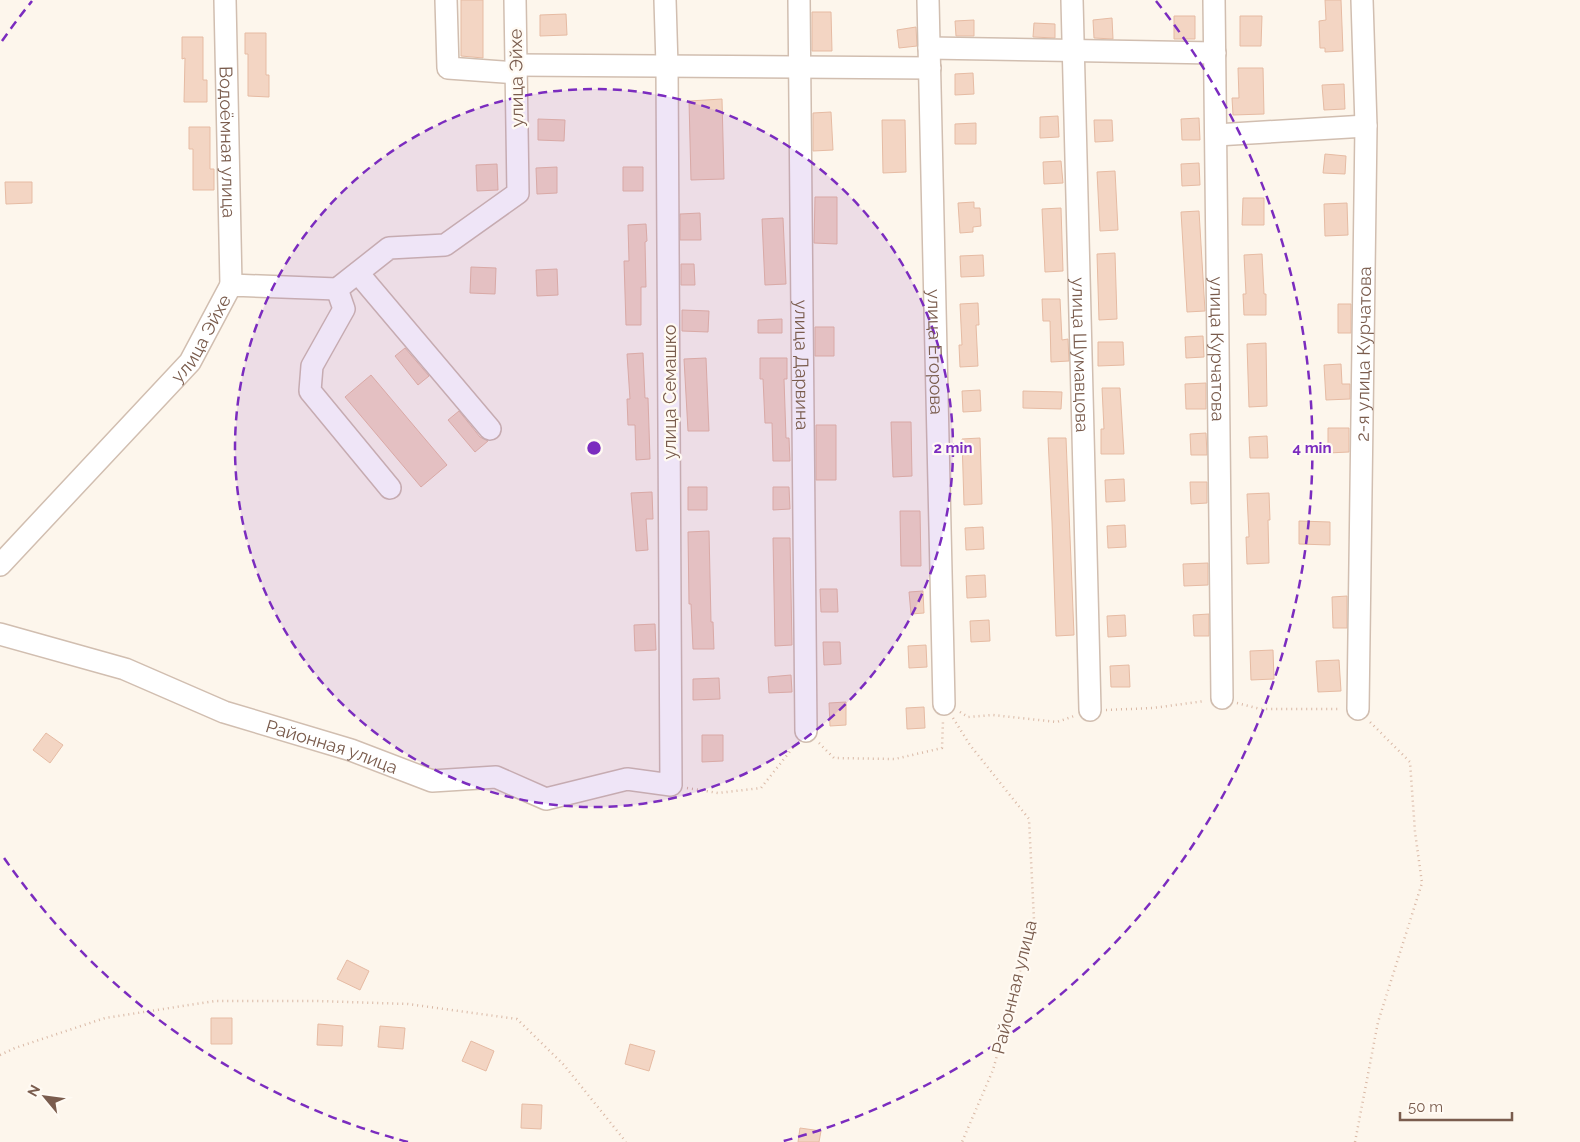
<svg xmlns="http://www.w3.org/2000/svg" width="1580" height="1142" viewBox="0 0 1580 1142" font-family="Raleway,sans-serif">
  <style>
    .building { fill: #f3d5c3; stroke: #e6bba3 }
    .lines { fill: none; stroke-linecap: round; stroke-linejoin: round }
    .minor-casing { stroke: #d1beb0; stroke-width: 24 }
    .path { stroke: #d9b8a5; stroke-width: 2.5; stroke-dasharray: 1 4; stroke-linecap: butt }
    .minor { stroke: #fff; stroke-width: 21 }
    .ring { fill: none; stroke: #7b2cbf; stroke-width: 2.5; stroke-dasharray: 9 6 }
    .labels { text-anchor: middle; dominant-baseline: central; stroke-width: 4.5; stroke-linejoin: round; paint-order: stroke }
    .street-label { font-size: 18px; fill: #7a5c4d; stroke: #fffaf3 }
    .centre { fill: #7b2cbf; stroke: #fffaf3; stroke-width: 2.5 }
    .ring-label { font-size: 15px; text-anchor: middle; font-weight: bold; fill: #7b2cbf; stroke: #fffaf3; stroke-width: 4.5; stroke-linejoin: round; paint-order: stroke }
  </style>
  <rect width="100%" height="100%" fill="#fdf6ec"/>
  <!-- building -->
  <path class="building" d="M461,0H483V58L461,56Z
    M1325,0H1341L1343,51L1325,52V48H1320L1319,21L1326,20Z
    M812,12H831L832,51H812Z
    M566,14L567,35L540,36V15Z
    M1174,16H1195V39H1174Z
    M1240,16H1262L1261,46H1240Z
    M1112,18L1113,39L1094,38L1093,20Z
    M974,20V36H956L955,21Z
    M1034,23L1055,24V38L1033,37Z
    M916,27L917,46L899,48L897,30Z
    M245,33H266V75H269V97L248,96V54H245Z
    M182,37H203V80H207V102H184L185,58L182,59Z
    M1238,68H1263L1264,114L1233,115L1232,98H1239Z
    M973,73L974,94L955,95V74Z
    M1344,84L1345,109L1324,110L1322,85Z
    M722,99L724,179L691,180L689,101Z
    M831,112L833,150L813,151V113Z
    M1058,116L1059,137L1040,138V117Z
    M1199,118L1200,140H1182L1181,119Z
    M538,119L565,120L564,141L538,140Z
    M882,120H905L906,172L883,173Z
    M1094,120H1112L1113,141L1095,142Z
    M976,123V144H955V124Z
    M189,127H210V169H214V190H193V149H189Z
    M1325,154L1346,156L1345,174L1323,173Z
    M1061,161L1063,183L1044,184L1043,162Z
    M1199,163L1200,185L1182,186L1181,164Z
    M497,164L498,190L477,191L476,165Z
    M557,167V193L537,194L536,168Z
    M623,167H643V191H623Z
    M1115,171L1118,230L1100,231L1097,172Z
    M5,182H32V203L6,204Z
    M815,197H837V244L814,243Z
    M1243,198H1264V225H1242Z
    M974,202V208H980L981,226L973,227V232L960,233L958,203Z
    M1347,203L1348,235L1325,236L1324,204Z
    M1061,208L1063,271L1045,272L1042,209Z
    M1199,211L1205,311L1187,312L1181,212Z
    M700,213L701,240H680V214Z
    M783,218L786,284L765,285L762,219Z
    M646,224L647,241L645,242L646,287H641V325H626L624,261H629L628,225Z
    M1115,253L1117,319L1099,320L1097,254Z
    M1262,254L1264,294H1266V315H1244L1243,294H1246L1244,255Z
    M983,255L984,276L961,277L960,256Z
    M681,264H694L695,285H681Z
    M471,267L496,268L495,294L470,293Z
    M557,269L558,295L537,296L536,270Z
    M1042,299H1060L1062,340L1068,339L1069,361L1051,362L1050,321H1043Z
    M978,303L979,325H976L978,366L960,367L959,345H962L960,304Z
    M1338,304H1351V333H1338Z
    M682,310L709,311L708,332L682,331Z
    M782,319V333H758V320Z
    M815,327H834V356H815Z
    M1203,336L1204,357L1186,358L1185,337Z
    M1098,342H1123L1124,365L1098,366Z
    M1266,343L1267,406L1249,407L1247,344Z
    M405,348L429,376L418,385L395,356Z
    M643,353L645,398H648L650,459L636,460L635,425H628L627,399H630L627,354Z
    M706,358L709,431H688L684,359Z
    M760,358H787V379H784L786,438H789L790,461H773L772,423H765L763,379H760Z
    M1341,364L1342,384H1350V399L1326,400L1324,365Z
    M371,375L447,465L421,487L345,397Z
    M1206,383V409H1186L1185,384Z
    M1102,388H1120L1124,454H1101V429H1104Z
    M980,390L981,411L963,412L962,391Z
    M1023,391L1062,392L1061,409L1023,408Z
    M459,411L480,437L488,441L475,452L448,420Z
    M891,422H911L912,476L893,477Z
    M816,425H836V480H816Z
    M1328,428H1349V452L1328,453Z
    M1206,433L1207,455H1191L1190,434Z
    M1267,436L1268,458H1250L1249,437Z
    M980,438L982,504L964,505L962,439Z
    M1048,438H1066L1074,635L1056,636L1052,522Z
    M1124,479L1125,501L1106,502L1105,480Z
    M1190,482H1207V503L1191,504Z
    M688,487H707V510H688Z
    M773,487H789L790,509L773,510Z
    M652,492L653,519H646L648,550L636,551L631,493Z
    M1269,493L1270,520H1268L1269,563L1247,564L1246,537H1249L1247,494Z
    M900,511H920L921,566H901Z
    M1299,521L1330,522V545L1299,544Z
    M1125,525L1126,547L1108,548L1107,526Z
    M983,527L984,549L966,550L965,528Z
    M709,531L711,622H713L714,649H693L691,604H689L688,532Z
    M773,538H790L792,645L775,646Z
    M1208,563V585L1184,586L1183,564Z
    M985,575L986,597L967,598L966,576Z
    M820,589H837L838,612H821Z
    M923,591L924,613L911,614L909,592Z
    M1347,596V628H1333L1332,597Z
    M1209,614V636H1194L1193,615Z
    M1125,615L1126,636L1108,637L1107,616Z
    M989,620L990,641L971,642L970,621Z
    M655,624L656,650L635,651L634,625Z
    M823,642H840L841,664L824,665Z
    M926,645L927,667L909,668L908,646Z
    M1273,650L1274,679L1251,680L1250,651Z
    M1339,660L1341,691L1318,692L1316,661Z
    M1129,665L1130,687H1111L1110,666Z
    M791,675L792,692L769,693L768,677Z
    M719,678L720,699L693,700V679Z
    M846,702V725L830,726L829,703Z
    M924,707L925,728L907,729L906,708Z
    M46,733L63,745L50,763L33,750Z
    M702,735H723V761L702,762Z
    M347,960L369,971L360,990L337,979Z
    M211,1018H232V1044H211Z
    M318,1024L343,1026L342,1046L317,1045Z
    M380,1026L405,1028L403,1049L378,1047Z
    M471,1041L494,1051L486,1071L462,1061Z
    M630,1044L655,1051L649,1071L625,1064Z
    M522,1104L542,1105L541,1129L521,1128Z
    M800,1128L821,1131L819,1142H798Z"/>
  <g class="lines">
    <defs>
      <g id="minor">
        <path id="s1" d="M225,0L231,285"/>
        <path d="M446,0L448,68L516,73"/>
        <path id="s2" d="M799,0L806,731"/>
        <path id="s3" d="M928,0L944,704"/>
        <path id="s4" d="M1072,0L1090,710"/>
        <path id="s5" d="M1214,0L1222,698"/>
        <path d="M929,48L1215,53"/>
        <path d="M516,65L930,68"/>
        <path d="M1216,135L1366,126"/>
        <path d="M358,273L490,429"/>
        <path d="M337,289L344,309L312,366L310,391L390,488"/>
        <path id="s6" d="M0,565L190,362L231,285L337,289L389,248L445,245L518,193L515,0"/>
        <path id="s7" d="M0,634L125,669L224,712L351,750L432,781L496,777L546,799L627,779L671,785L667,66L665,0"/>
        <path id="s8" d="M1358,709L1366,126L1362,0"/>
      </g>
    </defs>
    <!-- minor casing -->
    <use href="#minor" class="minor-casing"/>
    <!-- path -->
    <path class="path" d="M1237,703L1260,709H1341
      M1106,710L1153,708L1205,701
      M960,712L968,717L993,715L1057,722L1074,716
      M953,718L970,745L1029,819L1034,920L993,1070L962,1142
      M819,743L834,758L895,759L942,748L943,721
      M687,788L718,793L761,788L795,745
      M0,1055L15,1048L105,1018L215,1001H318L408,1004L517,1019L564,1065L626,1142
      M1355,1142L1378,1022L1422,883L1415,832L1410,762L1369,721"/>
    <!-- minor -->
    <use href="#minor" class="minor"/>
  </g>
  <!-- distance rings -->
  <circle cx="594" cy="448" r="359" fill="#7b2cbf" fill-opacity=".12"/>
  <g class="ring">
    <circle cx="594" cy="448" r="359"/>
    <path d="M408 1142A718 718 0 0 1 2 855M2 41A718 718 0 0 1 32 1M1156 1A718 718 0 0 1 780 1142"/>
  </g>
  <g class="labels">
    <!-- street labels -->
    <g class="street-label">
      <text transform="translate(516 78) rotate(-91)">улица Эйхе</text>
      <text stroke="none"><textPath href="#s1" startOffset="142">Водоёмная улица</textPath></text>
      <text stroke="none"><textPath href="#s6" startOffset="304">улица Эйхе</textPath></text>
      <text stroke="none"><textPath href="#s5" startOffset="349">улица Курчатова</textPath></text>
      <text stroke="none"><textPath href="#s3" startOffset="352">улица Егорова</textPath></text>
      <text stroke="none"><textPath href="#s4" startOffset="355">улица Шумавцова</textPath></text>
      <text stroke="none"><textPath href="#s8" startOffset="355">2-я улица Курчатова</textPath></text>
      <text stroke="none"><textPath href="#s2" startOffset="365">улица Дарвина</textPath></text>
      <text transform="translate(669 392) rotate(-90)">улица Семашко</text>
      <text stroke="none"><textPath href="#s7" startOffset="351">Районная улица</textPath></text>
      <text transform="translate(1014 987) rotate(-76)">Районная улица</text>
    </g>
  </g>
  <circle cx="594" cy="448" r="8" class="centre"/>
  <g class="ring-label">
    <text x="953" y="453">2 min</text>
    <text x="1312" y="453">4 min</text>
  </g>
  <!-- north arrow -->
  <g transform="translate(45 1097) rotate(299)" stroke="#fffaf3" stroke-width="4" paint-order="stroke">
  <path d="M0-4L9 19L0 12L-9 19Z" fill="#7a5c4d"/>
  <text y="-8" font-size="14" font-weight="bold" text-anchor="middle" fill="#7a5c4d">N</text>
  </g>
  <!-- scale -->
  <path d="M1400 1112v8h112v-8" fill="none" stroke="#7a5c4d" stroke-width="2.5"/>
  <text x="1408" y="1112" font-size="15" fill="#7a5c4d" stroke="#fffaf3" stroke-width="4" paint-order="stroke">50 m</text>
</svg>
